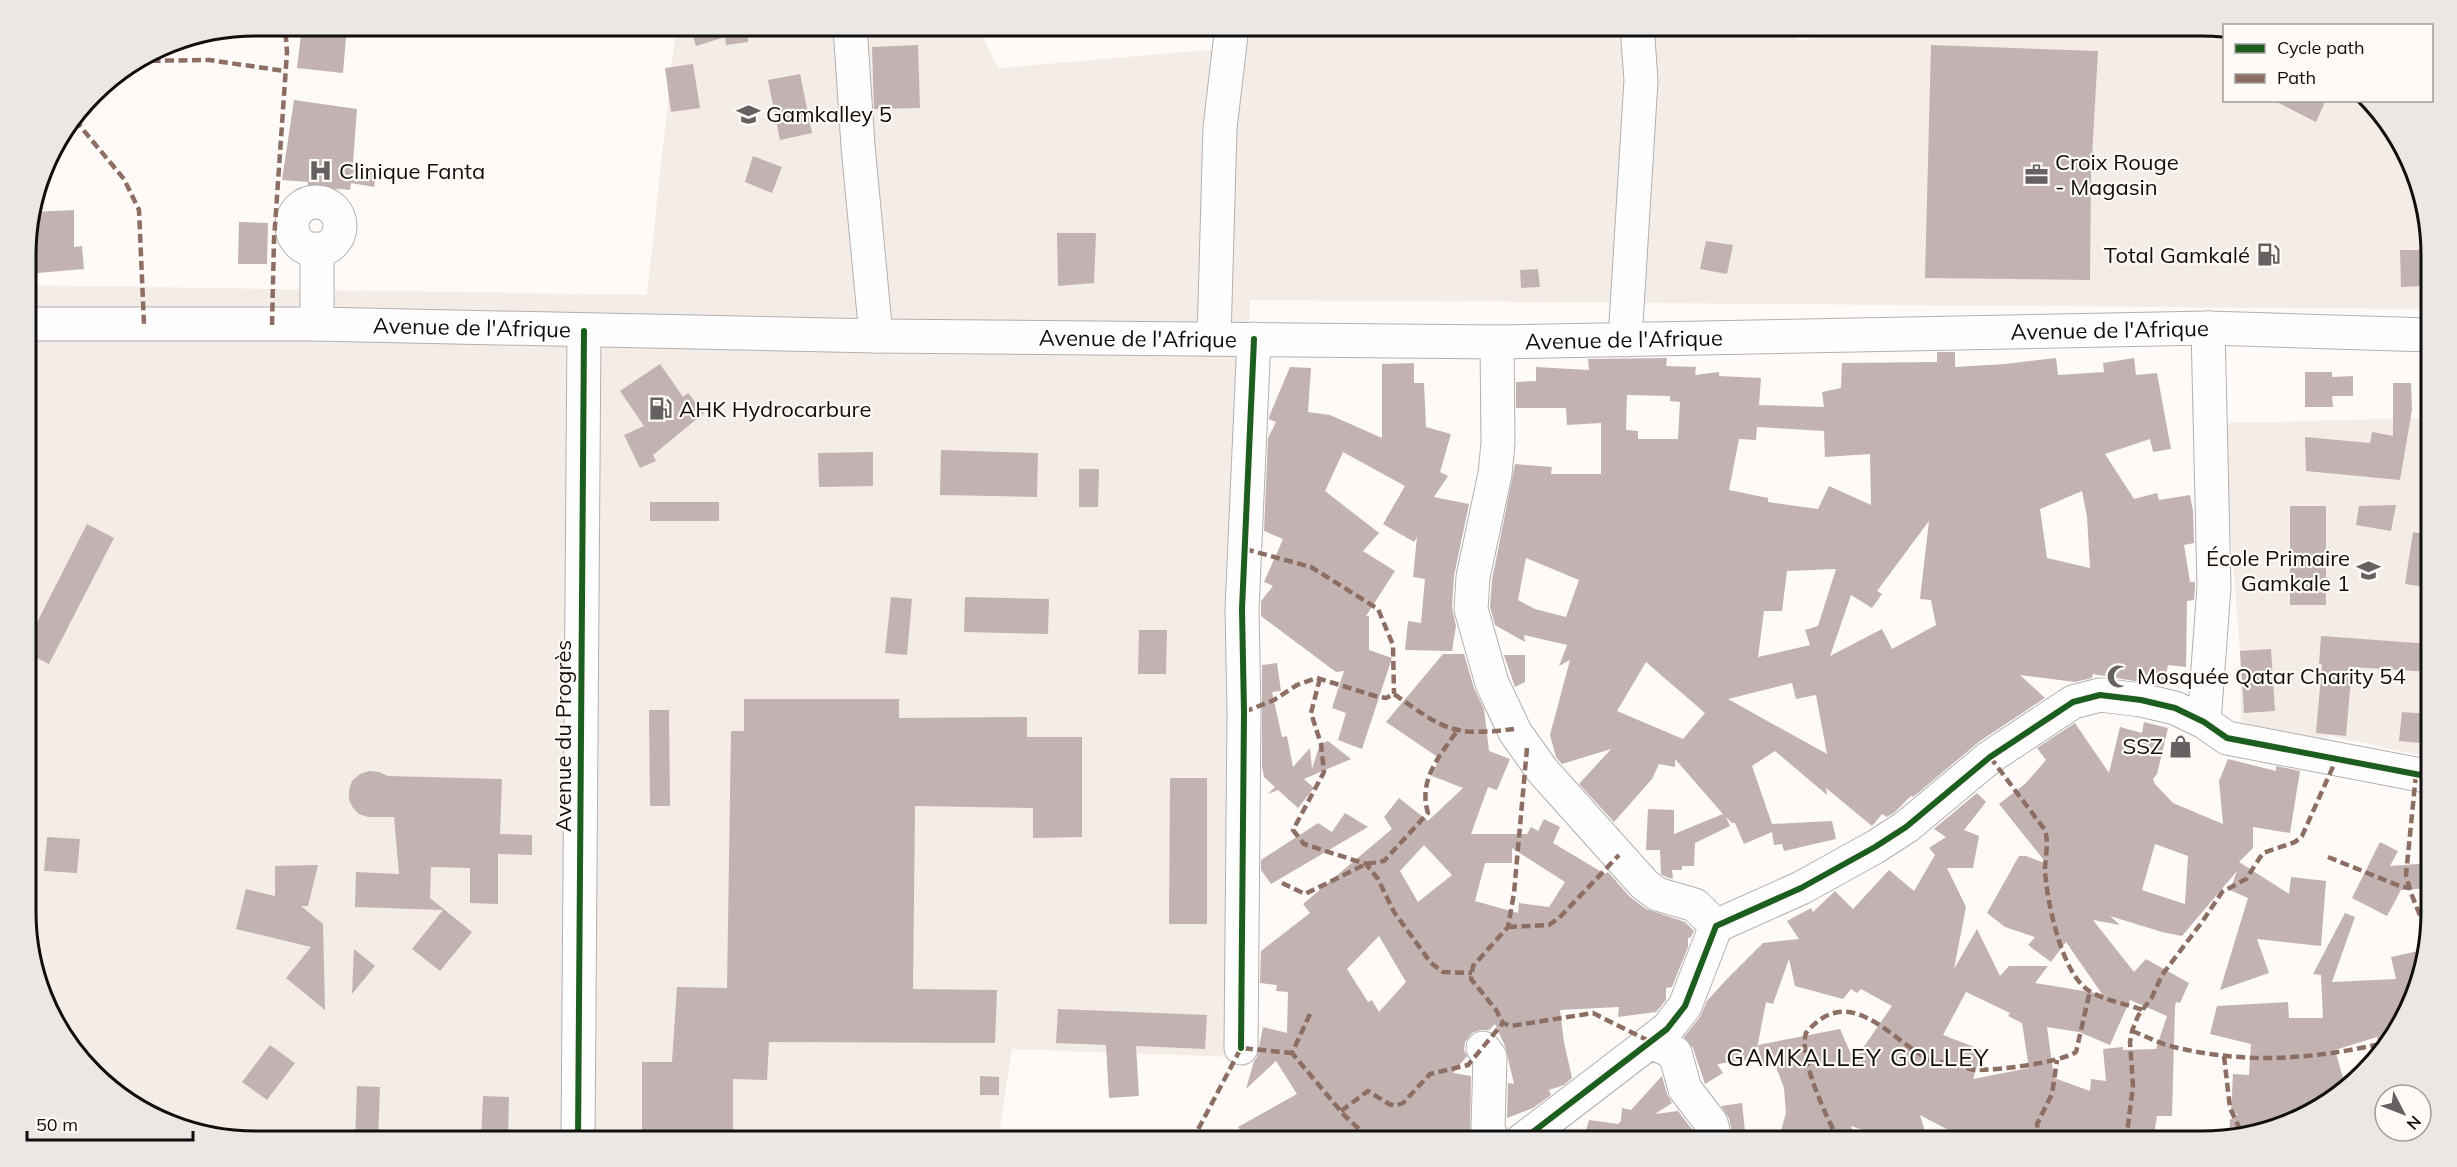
<svg xmlns="http://www.w3.org/2000/svg" width="2457" height="1167" viewBox="0 0 2457 1167" font-family="Mulish,sans-serif">
  <style>
    .built { fill: #f4ece7 }
    .building { fill: #c3b2b2; fill-rule: evenodd }
    .lines { fill: none; stroke-linecap: round; stroke-linejoin: round }
    .minor-casing { stroke: #b2b0af; stroke-width: 35 }
    .major-casing { stroke: #b2b0af; stroke-width: 35 }
    .minor { stroke: #fffefe; stroke-width: 33 }
    .major { stroke: #fffefe; stroke-width: 33 }
    .quiet { stroke: #8d6e63; stroke-width: 4.5; stroke-dasharray: 9 4.5; stroke-linecap: butt }
    .cycleway-casing { stroke: #fefaf7; stroke-width: 10 }
    .cycleway { stroke: #1b5e20; stroke-width: 6 }
    .labels { text-anchor: middle; dominant-baseline: central; stroke-width: 4.5; stroke-linejoin: round; paint-order: stroke }
    .poi-label { font-size: 22px; fill: #110f0e; stroke: #fefaf7; text-anchor: start }
    .street-label { font-size: 22px; fill: #110f0e; stroke: #fefaf7 }
    .neighbourhood-label { font-size: 24px; letter-spacing: 1.5px; fill: #110f0e; stroke: #fefaf7 }
    .rim { fill: none; stroke: #110f0e; stroke-width: 3 }
  </style>
  <rect width="100%" height="100%" fill="#fdfaf8"/>
  <!-- built -->
  <path class="built" d="M676,26H978L998,68L1233,48L1246,26H1778L1800,41L1877,26H2202L2224,31V100L2366,101L2384,116L2414,167L2430,225V309L1250,300L1234,1057L1012,1049L998,1141H255L154,1118L73,1051L43,1000L28,942L26,285L647,295Z
    M2430,418L2431,758L2328,735L2324,751L2241,731L2240,651L2222,423Z"/>
  <!-- building -->
  <path class="building" d="M302,26H347L343,73L297,68Z
    M690,26H747L748,42L726,45L725,37L696,46Z
    M918,45L920,108L874,109L872,47Z
    M1931,45L2098,51L2091,174L2090,280L1925,278Z
    M693,64L700,108L671,112L665,68Z
    M800,74L812,133L780,140L768,80Z
    M294,100L357,109L353,164L377,168L374,187L351,183L350,190L329,188L328,197L307,195L308,182L282,180Z
    M2273,100H2326L2316,122Z
    M753,156L782,167L772,193L745,182Z
    M74,210V247L82,246L84,269L26,274V249H30L29,230L33,212Z
    M239,222L268,223L267,264H238Z
    M1057,233H1096L1094,283L1058,286Z
    M1706,241L1733,245L1727,274L1700,269Z
    M2400,250H2425L2426,286L2401,287Z
    M1538,269L1540,287L1521,288L1520,270Z
    M1937,352H1955V367L2005,364L2056,358L2058,375L2104,372L2103,363L2134,358L2136,375L2157,373L2171,449L2153,452L2150,439L2105,454L2134,499L2157,493L2159,500L2190,495L2193,511L2194,543L2184,545L2190,582H2195V587L2194,600L2187,601L2186,667L2168,665L2164,686L2093,674L2092,678L2075,682L2020,675L2045,698L1980,741L1913,797L1911,796L1895,812L1887,817L1882,814L1872,826L1826,788L1827,795L1775,751L1752,766L1772,824L1832,821L1836,839L1784,851L1782,844L1774,845L1772,832L1744,844L1735,823H1732L1726,817L1730,826L1695,843L1694,866H1682V870H1672L1673,879L1666,877L1661,874L1660,850H1646L1648,809L1674,810V834L1723,814L1675,759V767L1659,764L1652,779L1614,822L1579,784L1611,749L1562,764L1556,757L1550,735L1570,660L1559,666L1567,645L1524,635L1525,642L1495,625L1490,607L1492,580L1515,464L1552,467L1551,474H1601V423L1567,425L1566,408H1516V382L1536,381V367L1589,370L1588,359L1667,358L1666,366L1696,367L1695,375L1719,372V376L1761,378L1759,405L1824,407L1822,392L1841,388L1842,363L1937,362ZM1627,395L1670,396V401L1680,402L1678,439H1638V431L1626,430ZM1757,427L1824,431L1825,457L1870,454L1871,505L1829,486L1818,509L1768,502V498L1729,490L1739,439L1756,440ZM2082,491L2087,517L2090,568L2047,558L2040,509ZM1929,521L1920,599L1931,600L1936,625L1892,649L1882,629L1830,656L1851,595L1872,608L1882,594L1877,591ZM1526,558L1579,580L1566,617L1535,609L1518,600ZM1836,569L1818,626L1805,630L1810,645L1758,657L1764,611H1782L1787,571ZM1646,662L1705,713L1683,739L1617,711ZM1792,683L1796,699L1816,695L1827,754L1728,699Z
    M1414,363V383H1424L1426,427L1451,434L1440,472L1448,476L1434,497L1469,504L1454,576L1452,608L1456,626L1452,651L1405,650L1408,621L1421,623L1425,579L1413,577L1417,537L1414,542L1383,524L1405,486L1343,452L1325,491L1379,533L1363,551L1395,571L1366,616H1369V650L1392,658L1362,749L1338,740L1346,713L1332,708L1344,671L1336,672L1261,616V601L1273,586L1264,582L1283,539L1264,531L1268,438L1276,422L1269,419V417L1290,367L1311,368L1308,412L1330,415L1382,438V364Z
    M660,364L683,397L688,393L704,413L653,455L656,461L640,468L624,435L644,426L620,391Z
    M2305,372H2332V377L2353,376V396H2332L2333,407H2305Z
    M2393,383H2411L2412,410L2400,480L2306,471L2305,437L2370,443L2372,432L2393,436Z
    M941,450L1038,453L1037,497L940,495Z
    M873,452V486L819,487L818,453Z
    M1079,469H1099L1098,507H1079Z
    M650,502H719V521H650Z
    M2396,505L2391,531L2356,525L2359,506Z
    M2290,506H2326V605H2290Z
    M87,524L114,538L49,664L27,653V642Z
    M2413,532L2430,535L2431,588L2405,584Z
    M891,597L912,599L907,655L885,653Z
    M965,597L1049,599L1048,634L964,632Z
    M1139,630H1167L1166,674H1138Z
    M2321,636L2431,644V672L2352,667L2346,736L2316,733L2322,664H2319Z
    M2271,649L2275,711L2244,713L2240,651Z
    M1443,654H1464L1474,688L1484,709L1489,751L1510,759L1497,790L1488,787L1471,834H1527L1531,827L1538,831L1544,819L1560,827L1553,843L1605,874L1608,872L1630,897L1646,909L1685,922L1694,931L1691,937L1688,938V947L1672,987L1666,988V1000L1656,1012L1618,1017L1619,1007L1560,1010L1564,1042L1572,1078L1564,1085L1549,1090L1551,1095L1533,1108L1507,1118L1508,1083L1514,1084L1505,1046L1495,1024L1489,1030H1480L1472,1033L1465,1042L1464,1050L1467,1056L1453,1073L1471,1076L1470,1133L1465,1132L1464,1141H1428L1357,1132L1367,1141H1249L1238,1127L1297,1094L1276,1061L1246,1089L1254,1061L1257,1057L1263,1027L1287,1033L1288,992L1276,991L1277,985L1260,983L1261,951L1310,913L1303,904L1392,829L1384,817L1399,798L1428,821L1463,788L1432,776L1439,758L1386,722ZM1424,845L1452,875L1418,902L1400,871ZM1512,848L1565,882L1549,907L1519,903L1518,913L1475,901L1485,863H1512ZM1379,936L1406,982L1379,1012L1372,1000L1368,1002L1347,969Z
    M1504,655H1525V682L1515,687Z
    M1277,663L1281,691L1272,692L1282,737L1287,736L1293,767L1310,748L1312,769L1320,744L1328,741L1351,759L1304,779L1314,788L1298,808L1278,790L1268,794L1275,787L1264,777L1262,767V665Z
    M744,699H899V718L1027,717V737H1082V837L1033,838V808L915,806L913,989L997,990L995,1043L769,1042L767,1080L733,1079V1141H642V1062H672L677,987L727,988L731,731H744Z
    M649,710H669L670,806H650Z
    M2402,712L2431,714V744L2399,741Z
    M2144,722L2168,728L2157,774L2153,779L2155,784L2173,803L2223,824L2219,781L2228,759L2276,771V766L2300,771L2290,833L2253,827V848L2239,862L2289,894L2291,877L2326,881L2321,946L2257,939L2269,973L2220,990L2248,898L2230,890L2237,871L2182,936L2162,932L2110,916L2120,925L2093,920L2134,972L2146,959L2189,983L2180,1003L2176,1002L2175,1006L2172,1116H2157L2153,1141H2131V1136L2083,1137L2067,1141H1969L1920,1115L1928,1141H1895L1851,1126L1857,1141H1778L1786,1113L1784,1088L1776,1067L1762,1064L1758,1045L1840,1029L1854,1061L1892,1006L1861,989L1857,993L1851,989L1843,999L1795,986L1789,959L1773,1004L1766,1002L1755,1059L1717,1064L1723,1073L1705,1084L1693,1048L1684,1037L1700,1017L1707,1001L1726,980L1763,943L1799,939L1787,921L1811,908L1813,912L1835,891L1853,909L1889,870L1914,891L1935,855L1929,848L1946,837L1934,829L1935,828L1977,793L1986,802L1964,830L1979,836L1973,868H1947L1966,907L1954,969L1977,929L2000,976L2009,966H2048L2035,983L2102,994L2066,942L2051,962L2028,945L2035,937L2005,927L1987,913L2019,856H2026L2047,864L1999,804L2025,784L2046,760L2037,748L2075,723L2109,773L2120,727L2142,733ZM2155,844L2188,856L2185,904L2142,890ZM1966,992L2010,1013L2008,1016L2022,1023L2029,1068L1973,1079L1982,1050L1943,1035ZM2130,1000L2167,1016L2156,1049L2123,1050V1047L2103,1049L2106,1081L2091,1079L2090,1091L2054,1078L2047,1027L2079,1032L2110,1045Z
    M369,771L379,772L388,776L502,779L500,834L532,835V855L498,854V904L470,903V868L431,867L430,898L472,932L440,971L412,949L443,910L355,907L356,872L399,874L394,817H368L359,814L353,808L349,800V790L352,781L360,774Z
    M1170,778H1207V924H1169Z
    M1345,813L1368,827L1271,884L1261,870V860L1318,823L1332,832Z
    M47,837L80,839L77,873L44,871Z
    M2380,842L2398,851L2390,866L2431,863V888L2401,890L2387,916L2352,898Z
    M318,865L308,906H301L323,924L325,1010L286,978L311,947L236,929L246,889L275,896V866Z
    M2345,913L2355,917L2332,982L2396,979L2391,957L2423,950L2408,1013L2391,1038L2378,1042L2377,1037L2335,1050L2346,1088L2329,1103L2275,1129L2229,1139L2230,1120L2238,1114L2231,1113L2233,1074L2249,1075L2251,1044L2210,1034L2217,1006L2288,1002L2289,1018H2323L2321,975L2313,974Z
    M354,949L375,966L352,994Z
    M1058,1009L1207,1015L1205,1049L1136,1046L1139,1096L1109,1098L1106,1045L1056,1043Z
    M270,1045L295,1063L267,1100L242,1082Z
    M980,1076L999,1077V1095H980Z
    M1662,1076L1667,1094L1672,1103L1655,1114L1678,1111L1694,1132L1697,1141H1583L1589,1120L1618,1124L1621,1121L1622,1108L1631,1110Z
    M357,1086L380,1087L378,1141H355Z
    M483,1096L509,1097L508,1141H481Z
    M1742,1103L1746,1141H1734L1729,1118L1721,1106Z"/>
  <g class="lines">
    <defs>
      <path id="minor" d="M850,26L858,146L876,336
        M292 226a24 24 0 1 1 48 0a24 24 0 1 1-48 0Z
        M317,324V249
        M1214,339L1220,128L1232,26
        M1625,340L1641,80L1637,26
        M1497,342L1498,443L1495,474L1473,577L1471,609L1492,683L1515,732L1542,770L1644,884L1657,894L1695,905L1716,926
        M2204,722L2214,587L2208,328
        M1651,1042L1675,1053L1685,1089L1711,1123L1716,1141
        M1241,1048L1244,712L1242,609L1254,339
        M1483,1048L1490,1057L1488,1128L1493,1141
        M578,1141L584,331
        M1521,1141L1667,1029L1685,1006L1716,926L1801,888L1875,847L1906,827L1990,757L2073,702L2100,695L2141,700L2175,708L2204,722L2227,738L2431,777"/>
      <g id="major">
        <path id="s1" d="M26,324H317L876,336L1497,342L2208,328L2430,335"/>
      </g>
    </defs>
    <!-- minor casing -->
    <use href="#minor" class="minor-casing"/>
    <!-- major casing -->
    <use href="#major" class="major-casing"/>
    <!-- minor -->
    <use href="#minor" class="minor"/>
    <!-- major -->
    <use href="#major" class="major"/>
    <!-- quiet -->
    <path class="quiet" d="M138,61L209,60L285,71
      M75,120L124,179L139,210L144,324
      M272,325L274,240L287,52L285,26
      M1245,549L1311,567L1378,609L1393,645L1394,694
      M1320,678L1311,713L1321,744L1324,772L1293,830L1304,844L1366,864L1378,879L1394,912L1431,963L1443,972L1472,973
      M1244,712L1274,700L1297,685L1317,678L1375,696L1386,698L1394,694C1444,729 1451,737 1514,729
      M1527,748L1514,893L1508,927L1473,966L1471,979L1496,1010L1503,1023L1511,1026L1593,1013L1651,1042
      M1990,757L2045,830C2049,842 2045,858 2045,871C2047,901 2061,972 2088,990C2103,1000 2126,1004 2143,1010
      M2416,774L2406,875L2411,893L2427,933
      M2328,857L2397,885L2409,888
      M1282,883L1305,894L1366,864L1384,861L1428,813C1418,780 1439,757 1457,731
      M1508,927L1549,925L1559,918L1619,855
      M1310,1014L1292,1053L1344,1115L1372,1141
      M2132,1031C2146,1036 2160,1044 2174,1047C2248,1065 2316,1059 2389,1042
      M2224,1056L2230,1108L2243,1136
      M1341,1111L1368,1091L1389,1104L1395,1106L1403,1103L1430,1074L1468,1065L1503,1023
      M1165,1141H1166
      M1192,1141L1241,1048L1292,1053
      M1839,1141C1827,1118 1798,1058 1806,1033C1849,981 1889,1038 1928,1059C1936,1063 1947,1062 1955,1064C1962,1066 1970,1070 1977,1070C1999,1070 2058,1063 2076,1052L2090,991
      M2040,1141L2037,1124L2052,1094L2057,1060
      M2126,1141L2133,1086L2130,1042L2132,1031L2138,1016L2152,997L2162,975L2202,922L2222,892L2246,879L2263,853L2295,842L2302,836L2336,760"/>
    <defs>
      <path id="cycleway" d="M1241,1048L1244,712L1242,609L1254,339
        M578,1141L584,331
        M1521,1141L1667,1029L1685,1006L1716,926L1801,888L1875,847L1906,827L1990,757L2073,702L2100,695L2141,700L2175,708L2204,722L2227,738L2431,777"/>
    </defs>
    <!-- cycleway casing -->
    <use href="#cycleway" class="cycleway-casing"/>
    <!-- cycleway -->
    <use href="#cycleway" class="cycleway"/>
  </g>
  <!-- icons -->
  <defs>
    <symbol id="school-bare" viewBox="-9 -9 18 18"><path d="M0-5L7-2L0 1L-7-2ZM-4 1L0 2.5L4 1V4Q0 6-4 4Z" fill="#646160" stroke="#fefaf7" stroke-width="2.5" paint-order="stroke"/></symbol>
    <symbol id="hospital-bare" viewBox="-9 -9 18 18"><path d="M-5-5h3v3.5h4V-5h3V5h-3V1.5h-4V5h-3Z" fill="#646160" stroke="#fefaf7" stroke-width="2.5" paint-order="stroke"/></symbol>
    <symbol id="office-bare" viewBox="-9 -9 18 18"><path d="M-6-3h4V-5.5h4V-3h4V5H-6ZM-1-4.5V-3h2v-1.5ZM-6 0V1H6V0Z" fill="#646160" stroke="#fefaf7" stroke-width="2.5" paint-order="stroke"/></symbol>
    <symbol id="fuel-bare" viewBox="-9 -9 18 18"><path d="M-5.5-6h7V0h2V4h1.3V-2.5L3-4.5l.8-.8L6-3V5H2.5V1h-1V6h-7ZM-4.2-4.7v3.2H.2V-4.7Z" fill="#646160" stroke="#fefaf7" stroke-width="2.5" paint-order="stroke"/></symbol>
    <symbol id="mosque-bare" viewBox="-9 -9 18 18"><path d="M3.5-4.9A6 6 0 1 0 3.5 4.9A5 5 0 1 1 3.5-4.9Z" fill="#646160" stroke="#fefaf7" stroke-width="2.5" paint-order="stroke"/></symbol>
    <symbol id="shop-bare" viewBox="-9 -9 18 18"><path d="M-5-2.5h2.3a2.7 3.5 0 0 1 5.4 0H5L5.5 6h-11ZM-1.5-2.5h3a1.5 2.3 0 0 0-3 0Z" fill="#646160" stroke="#fefaf7" stroke-width="2.5" paint-order="stroke"/></symbol>
  </defs>
  <g fill-rule="evenodd">
    <use href="#school-bare" x="732" y="98" width="33" height="33"/>
    <use href="#hospital-bare" x="304" y="154" width="33" height="33"/>
    <use href="#office-bare" x="2020" y="158" width="33" height="33"/>
    <use href="#fuel-bare" x="2252" y="238" width="33" height="33"/>
    <use href="#fuel-bare" x="644" y="392" width="33" height="33"/>
    <use href="#school-bare" x="2352" y="554" width="33" height="33"/>
    <use href="#mosque-bare" x="2102" y="660" width="33" height="33"/>
    <use href="#shop-bare" x="2164" y="730" width="33" height="33"/>
  </g>
  <g class="labels">
    <!-- poi labels -->
    <g class="poi-label">
      <text x="766" y="114">Gamkalley 5</text>
      <text x="2055" y="162">Croix Rouge<tspan x="2055" dy="25">- Magasin</tspan></text>
      <text x="339" y="171">Clinique Fanta</text>
      <text x="2250" y="255" text-anchor="end">Total Gamkalé</text>
      <text x="679" y="409">AHK Hydrocarbure</text>
      <text x="2350" y="558" text-anchor="end">École Primaire<tspan x="2350" dy="25">Gamkale 1</tspan></text>
      <text x="2137" y="676">Mosquée Qatar Charity 54</text>
      <text x="2163" y="746" text-anchor="end">SSZ</text>
    </g>
    <!-- street labels -->
    <g class="street-label">
      <text stroke="none"><textPath href="#s1" startOffset="446">Avenue de l'Afrique</textPath></text>
      <text stroke="none"><textPath href="#s1" startOffset="2084">Avenue de l'Afrique</textPath></text>
      <text stroke="none"><textPath href="#s1" startOffset="1112">Avenue de l'Afrique</textPath></text>
      <text stroke="none"><textPath href="#s1" startOffset="1598">Avenue de l'Afrique</textPath></text>
      <text transform="translate(563 736) rotate(-90)">Avenue du Progrès</text>
    </g>
    <!-- neighbourhood labels -->
    <g class="neighbourhood-label">
      <text x="1858" y="1057">GAMKALLEY GOLLEY</text>
    </g>
  </g>
  <!-- crop -->
  <path d="M0 0H2457V1167H0ZM255 36H2202A219 219 0 0 1 2421 255V912A219 219 0 0 1 2202 1131H255A219 219 0 0 1 36 912V255A219 219 0 0 1 255 36Z" fill="#ebe7e4" fill-rule="evenodd"/>
  <path class="rim" d="M255 36H2202A219 219 0 0 1 2421 255V912A219 219 0 0 1 2202 1131H255A219 219 0 0 1 36 912V255A219 219 0 0 1 255 36Z"/>
  <!-- legend -->
  <rect x="2223" y="24" width="210" height="78" fill="#fefaf7" stroke="#9f9c9a" stroke-width="1.5"/>
  <rect x="2235" y="44" width="30" height="9" fill="#1b5e20" stroke="#9f9c9a" stroke-width="1.5"/>
  <text x="2277" y="54" font-size="18" fill="#110f0e">Cycle path</text>
  <rect x="2235" y="74" width="30" height="9" fill="#8d6e63" stroke="#9f9c9a" stroke-width="1.5"/>
  <text x="2277" y="84" font-size="18" fill="#110f0e">Path</text>
  <!-- north arrow -->
  <g transform="translate(2403 1113) rotate(132)"><circle r="28" fill="#fefaf7" stroke="#9f9c9a" stroke-width="1.5"/>
  <path d="M0-4.5L10 22L0 15L-10 22Z" fill="#646160"/>
  <text y="-9" font-size="16" font-weight="bold" text-anchor="middle" fill="#110f0e">N</text>
  </g>
  <!-- scale -->
  <path d="M27 1131v9h166v-9" fill="none" stroke="#110f0e" stroke-width="3"/>
  <text x="36" y="1131" font-size="18" fill="#110f0e" stroke="#fefaf7" stroke-width="4.5" paint-order="stroke">50 m</text>
</svg>
